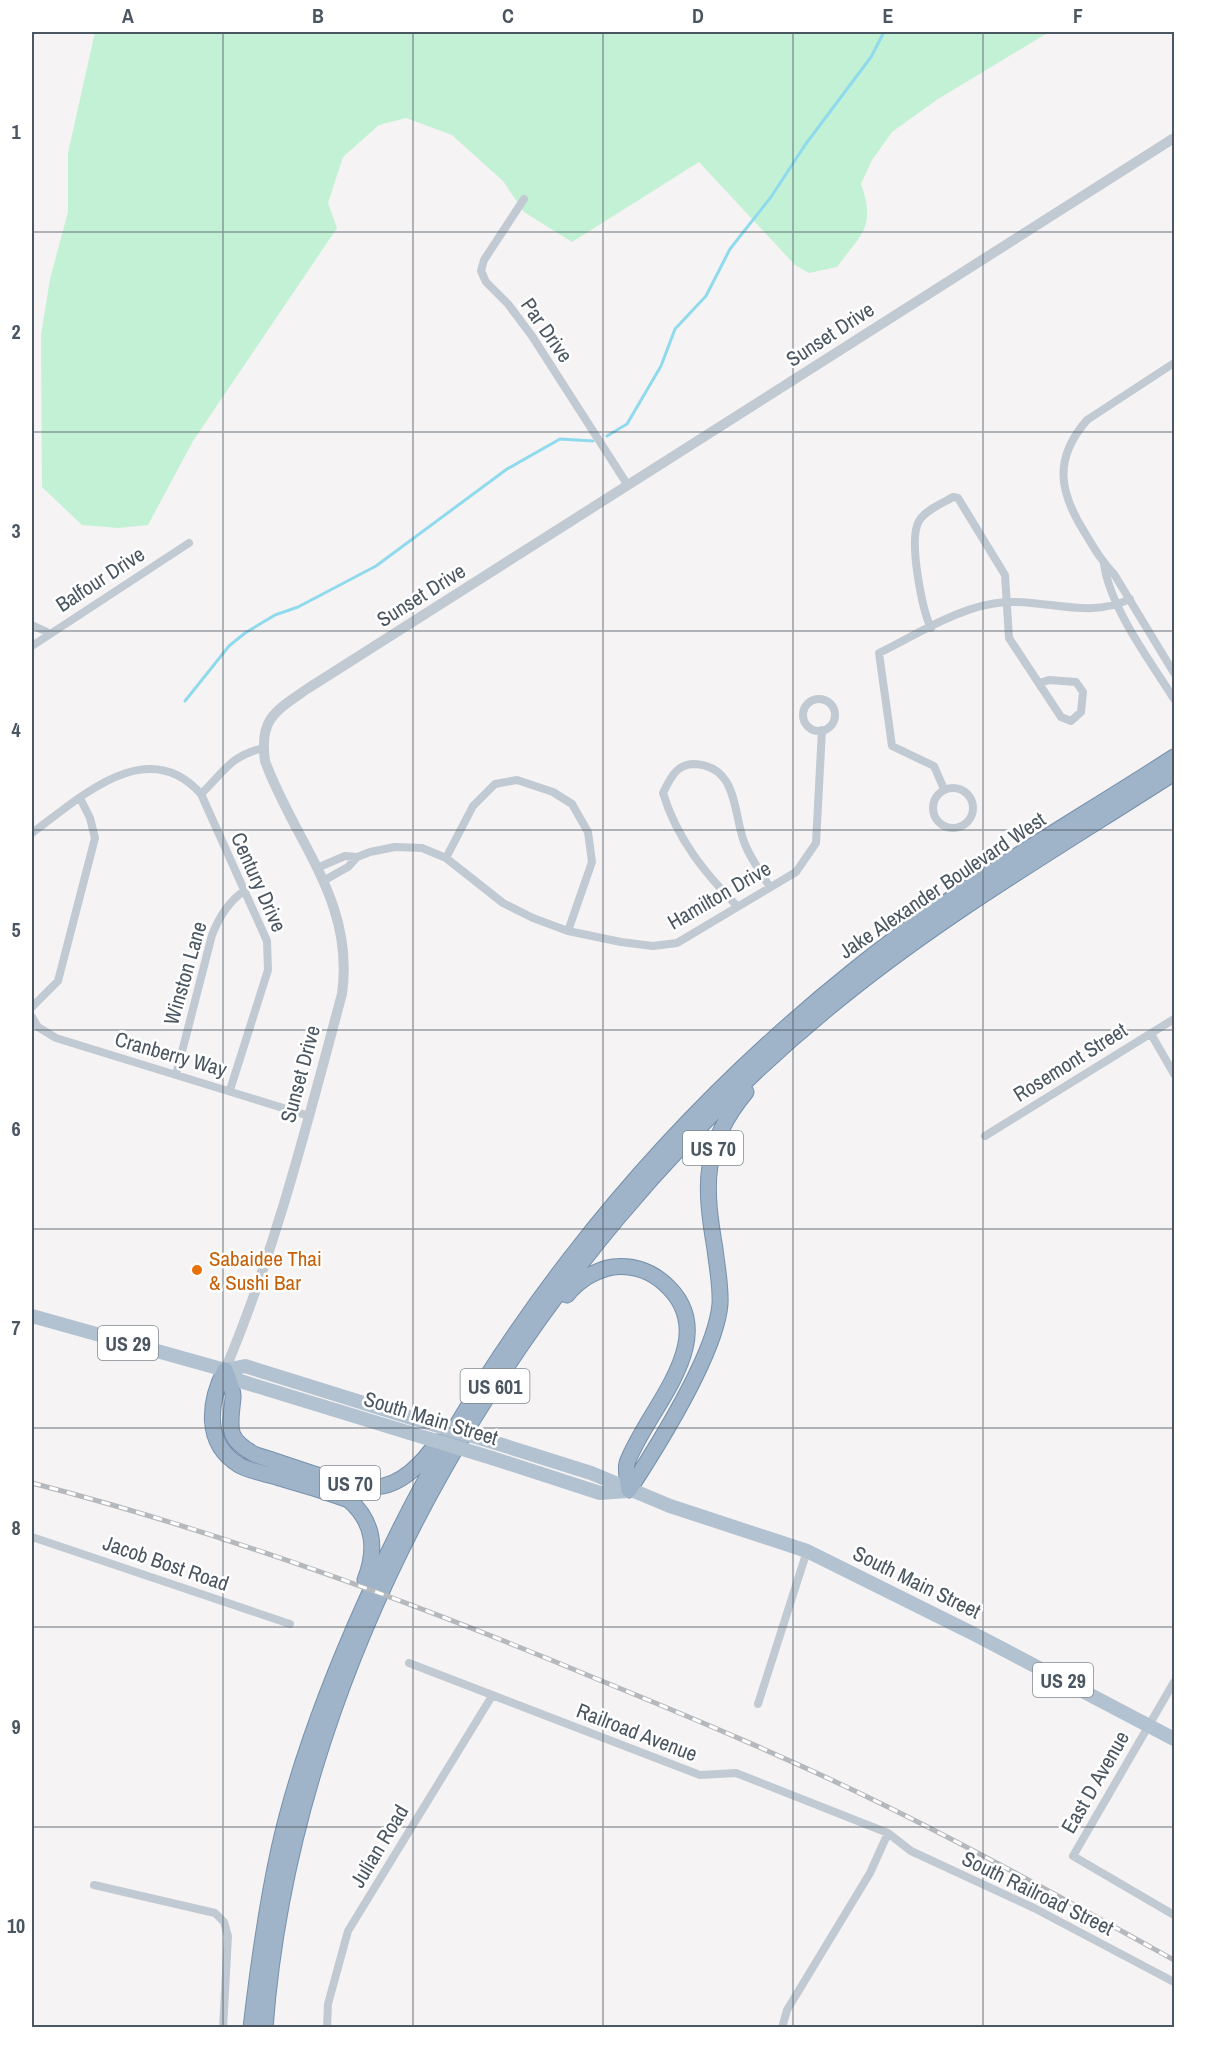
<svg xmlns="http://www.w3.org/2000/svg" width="1206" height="2059" viewBox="0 0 1206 2059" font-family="'Archivo Narrow',sans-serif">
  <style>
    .green { fill: #c3f1d5 }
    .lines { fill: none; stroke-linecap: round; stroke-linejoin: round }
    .stream { stroke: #90daee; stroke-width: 3 }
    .trunk-casing { stroke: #7690ad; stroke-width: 17 }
    .minor { stroke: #c1cad2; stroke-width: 8 }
    .tertiary { stroke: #c1cad2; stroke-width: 10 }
    .primary { stroke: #b3c2d1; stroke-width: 14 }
    .trunk { stroke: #9fb4c9; stroke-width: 15 }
    .rail-casing { stroke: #b5b8bd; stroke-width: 5 }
    .rail { stroke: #fff; stroke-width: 3; stroke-dasharray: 9; stroke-linecap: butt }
    .primary-bridge { stroke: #b3c2d1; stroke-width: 14 }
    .grid { fill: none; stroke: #4a5661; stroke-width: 1.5; stroke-opacity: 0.55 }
    .food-dot { fill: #e8710a; stroke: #fff; stroke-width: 2 }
    .labels { text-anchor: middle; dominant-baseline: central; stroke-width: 5; stroke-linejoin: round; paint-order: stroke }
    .shield { fill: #fff; stroke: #808990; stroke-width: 1.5 }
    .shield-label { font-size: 20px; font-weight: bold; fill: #4a5661 }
    .street-label { font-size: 21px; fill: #4a5661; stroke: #fff }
    .food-label { font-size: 21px; fill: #c56008; stroke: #fff; text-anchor: start }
    .neatline { fill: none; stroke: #4a5661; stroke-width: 2 }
    .grid-label { font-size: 20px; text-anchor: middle; font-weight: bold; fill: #4a5661 }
  </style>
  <rect width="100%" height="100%" fill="#f5f3f3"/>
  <!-- green -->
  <path class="green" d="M95,32H1049L938,99L892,132L872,160L861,184C876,227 862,233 837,267L809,273L795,265L699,162L572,242L524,212L503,181L452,135L406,118L379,125L343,157L328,203L337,228L193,441L148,525L118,528L82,525L42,487L41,335L50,279L68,212V153Z"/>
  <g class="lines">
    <!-- stream -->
    <path class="stream" d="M607,436L627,424L661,366L675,329L706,296L730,249L771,197L805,145L871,57L884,32
      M185,701L229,646L245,633L275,615L298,607L376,566L507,469L560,439L593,441"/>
    <defs>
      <path id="trunk" d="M567,1295C578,1281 595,1270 613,1267C632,1265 649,1270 664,1283C726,1337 647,1408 627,1463C625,1471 628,1482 629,1490
        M225,1370C209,1401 203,1443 239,1465C251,1472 269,1474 283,1479C305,1485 327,1492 349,1500C374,1522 377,1549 365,1580
        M225,1370C228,1378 234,1390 233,1398C230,1428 225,1439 256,1455C290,1465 340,1486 374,1487C400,1487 424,1462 437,1442
        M629,1490C657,1447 716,1354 720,1304C721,1286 717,1267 715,1249C704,1185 702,1145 746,1092
        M251,2028C258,1968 266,1908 279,1849C298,1764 330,1681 366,1601C475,1355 642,1140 853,971C953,890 1067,826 1174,757
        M265,2028C294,1641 532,1253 826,1010C935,919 1056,849 1174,773"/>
    </defs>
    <!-- trunk casing -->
    <use href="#trunk" class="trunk-casing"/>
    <!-- minor -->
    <path class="minor" d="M524,199L484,260L481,271L486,282L508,304L532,336L627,484
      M1174,363L1087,420C1053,459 1059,492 1085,533C1094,548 1102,562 1114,574L1174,673
      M1104,564C1110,608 1151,662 1174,699
      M32,625L49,633
      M931,628C922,609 908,539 919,521C925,510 943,503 953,497L958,498L1005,575L1009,638L1061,717L1071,721L1081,712L1083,692L1076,682L1049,680L1040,683
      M32,646L189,543
      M803 715a16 16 0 1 1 32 0a16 16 0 1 1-32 0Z
      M933 808a20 20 0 1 1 40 0a20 20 0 1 1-40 0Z
      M944,789L934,766L892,746L879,653C918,634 963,604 1007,602C1049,600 1089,619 1130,599
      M201,794C225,771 229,757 263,748
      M32,833C80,798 147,733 201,794L267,941L268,970L230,1090
      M446,858L473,806L495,784L517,780L553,792L572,804L588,832L592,862L568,931
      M317,868L345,856L357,857
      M323,881L348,867L357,857L370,852L395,847L422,848L446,858L503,903L533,918L568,931L621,942L653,946L677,943L796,872L816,843L822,730
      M737,906C704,872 677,839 663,793C670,779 676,764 694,764C738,766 733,812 744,842C750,858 761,873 770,887
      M32,1007L58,981L95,838L90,818L80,798
      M32,1017L38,1027L56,1038L309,1116
      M1151,1034L1174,1074
      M176,1075L212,935C219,917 228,902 244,891
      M985,1136L1174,1019
      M32,1537L290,1624
      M409,1663L700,1775L736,1773L888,1833L911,1851L1034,1908L1174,1982
      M1174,1682L1073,1856L1174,1915
      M758,1704L807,1551
      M94,1885L215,1913L224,1922L228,1936L223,2028
      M327,2028L328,2004L348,1931L492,1696
      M782,2028L787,2010L870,1873L888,1833"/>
    <!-- tertiary -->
    <path class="tertiary" d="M225,1370C276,1249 308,1120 342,994C355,900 295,843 265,761C259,719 275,711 307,689L1174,138"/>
    <!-- primary -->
    <path class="primary" d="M32,1316L225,1370L240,1381L410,1433
      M225,1370L245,1366L415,1419
      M496,1443L591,1473L670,1506L807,1551L978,1636L1174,1739
      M492,1458L600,1493L627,1491"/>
    <!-- trunk -->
    <use href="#trunk" class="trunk"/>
    <defs>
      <path id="rail" d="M32,1483C225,1533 413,1602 597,1679C695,1719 793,1760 888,1807C985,1855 1080,1908 1174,1960"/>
    </defs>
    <!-- rail casing -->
    <use href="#rail" class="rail-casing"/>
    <!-- rail -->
    <use href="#rail" class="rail"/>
    <!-- primary-bridge -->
    <path class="primary-bridge" d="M415,1419L496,1443
      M410,1433L492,1458"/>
  </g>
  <!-- grid -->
  <path class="grid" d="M223,32V2028M413,32V2028M603,32V2028M793,32V2028M983,32V2028M32,232H1174M32,432H1174M32,631H1174M32,830H1174M32,1030H1174M32,1229H1174M32,1428H1174M32,1627H1174M32,1827H1174"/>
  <!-- markers -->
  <circle class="food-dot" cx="197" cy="1270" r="6"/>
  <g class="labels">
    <!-- shield labels -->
    <g class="shield">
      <rect x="683" y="1131" width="60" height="34" rx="4.5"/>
      <rect x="98" y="1326" width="60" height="34" rx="4.5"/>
      <rect x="460.5" y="1369" width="69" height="34" rx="4.5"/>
      <rect x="320" y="1466" width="60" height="34" rx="4.5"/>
      <rect x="1033" y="1663" width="60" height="34" rx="4.5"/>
    </g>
    <g class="shield-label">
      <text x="713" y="1148">US 70</text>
      <text x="128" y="1343">US 29</text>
      <text x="495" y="1386">US 601</text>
      <text x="350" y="1483">US 70</text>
      <text x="1063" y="1680">US 29</text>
    </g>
    <!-- street labels -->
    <g class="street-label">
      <text transform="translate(547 330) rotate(55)">Par Drive</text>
      <text transform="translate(830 334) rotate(-33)">Sunset Drive</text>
      <text transform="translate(100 579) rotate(-33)">Balfour Drive</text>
      <text transform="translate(421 595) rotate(-32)">Sunset Drive</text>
      <text transform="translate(259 882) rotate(66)">Century Drive</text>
      <text transform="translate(942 885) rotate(-34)">Jake Alexander Boulevard West</text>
      <text transform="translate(719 895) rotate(-30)">Hamilton Drive</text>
      <text transform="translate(185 973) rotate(-74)">Winston Lane</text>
      <text transform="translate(171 1054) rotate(16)">Cranberry Way</text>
      <text transform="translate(1070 1062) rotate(-32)">Rosemont Street</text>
      <text transform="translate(300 1074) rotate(-75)">Sunset Drive</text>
      <text transform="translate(431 1418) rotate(17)">South Main Street</text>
      <text transform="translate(166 1563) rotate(19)">Jacob Bost Road</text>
      <text transform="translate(917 1582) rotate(26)">South Main Street</text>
      <text transform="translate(637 1732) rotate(21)">Railroad Avenue</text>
      <text transform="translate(1095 1782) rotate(-60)">East D Avenue</text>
      <text transform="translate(379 1846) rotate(-59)">Julian Road</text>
      <text transform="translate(1038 1893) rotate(26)">South Railroad Street</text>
    </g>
    <!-- food labels -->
    <g class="food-label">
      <text x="209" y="1258">Sabaidee Thai<tspan x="209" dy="24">&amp; Sushi Bar</tspan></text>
    </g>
  </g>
  <!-- border -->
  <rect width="1206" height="2059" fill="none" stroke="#ffffff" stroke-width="66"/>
  <rect x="33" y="33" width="1140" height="1993" class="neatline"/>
  <g class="grid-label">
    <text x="128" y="23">A</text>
    <text x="318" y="23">B</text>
    <text x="508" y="23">C</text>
    <text x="698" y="23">D</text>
    <text x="888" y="23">E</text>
    <text x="1078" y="23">F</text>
    <text x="16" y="139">1</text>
    <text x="16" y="339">2</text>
    <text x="16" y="538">3</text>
    <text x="16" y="737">4</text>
    <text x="16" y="937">5</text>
    <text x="16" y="1136">6</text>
    <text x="16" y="1335">7</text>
    <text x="16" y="1535">8</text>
    <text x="16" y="1734">9</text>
    <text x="16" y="1933">10</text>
  </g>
</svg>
